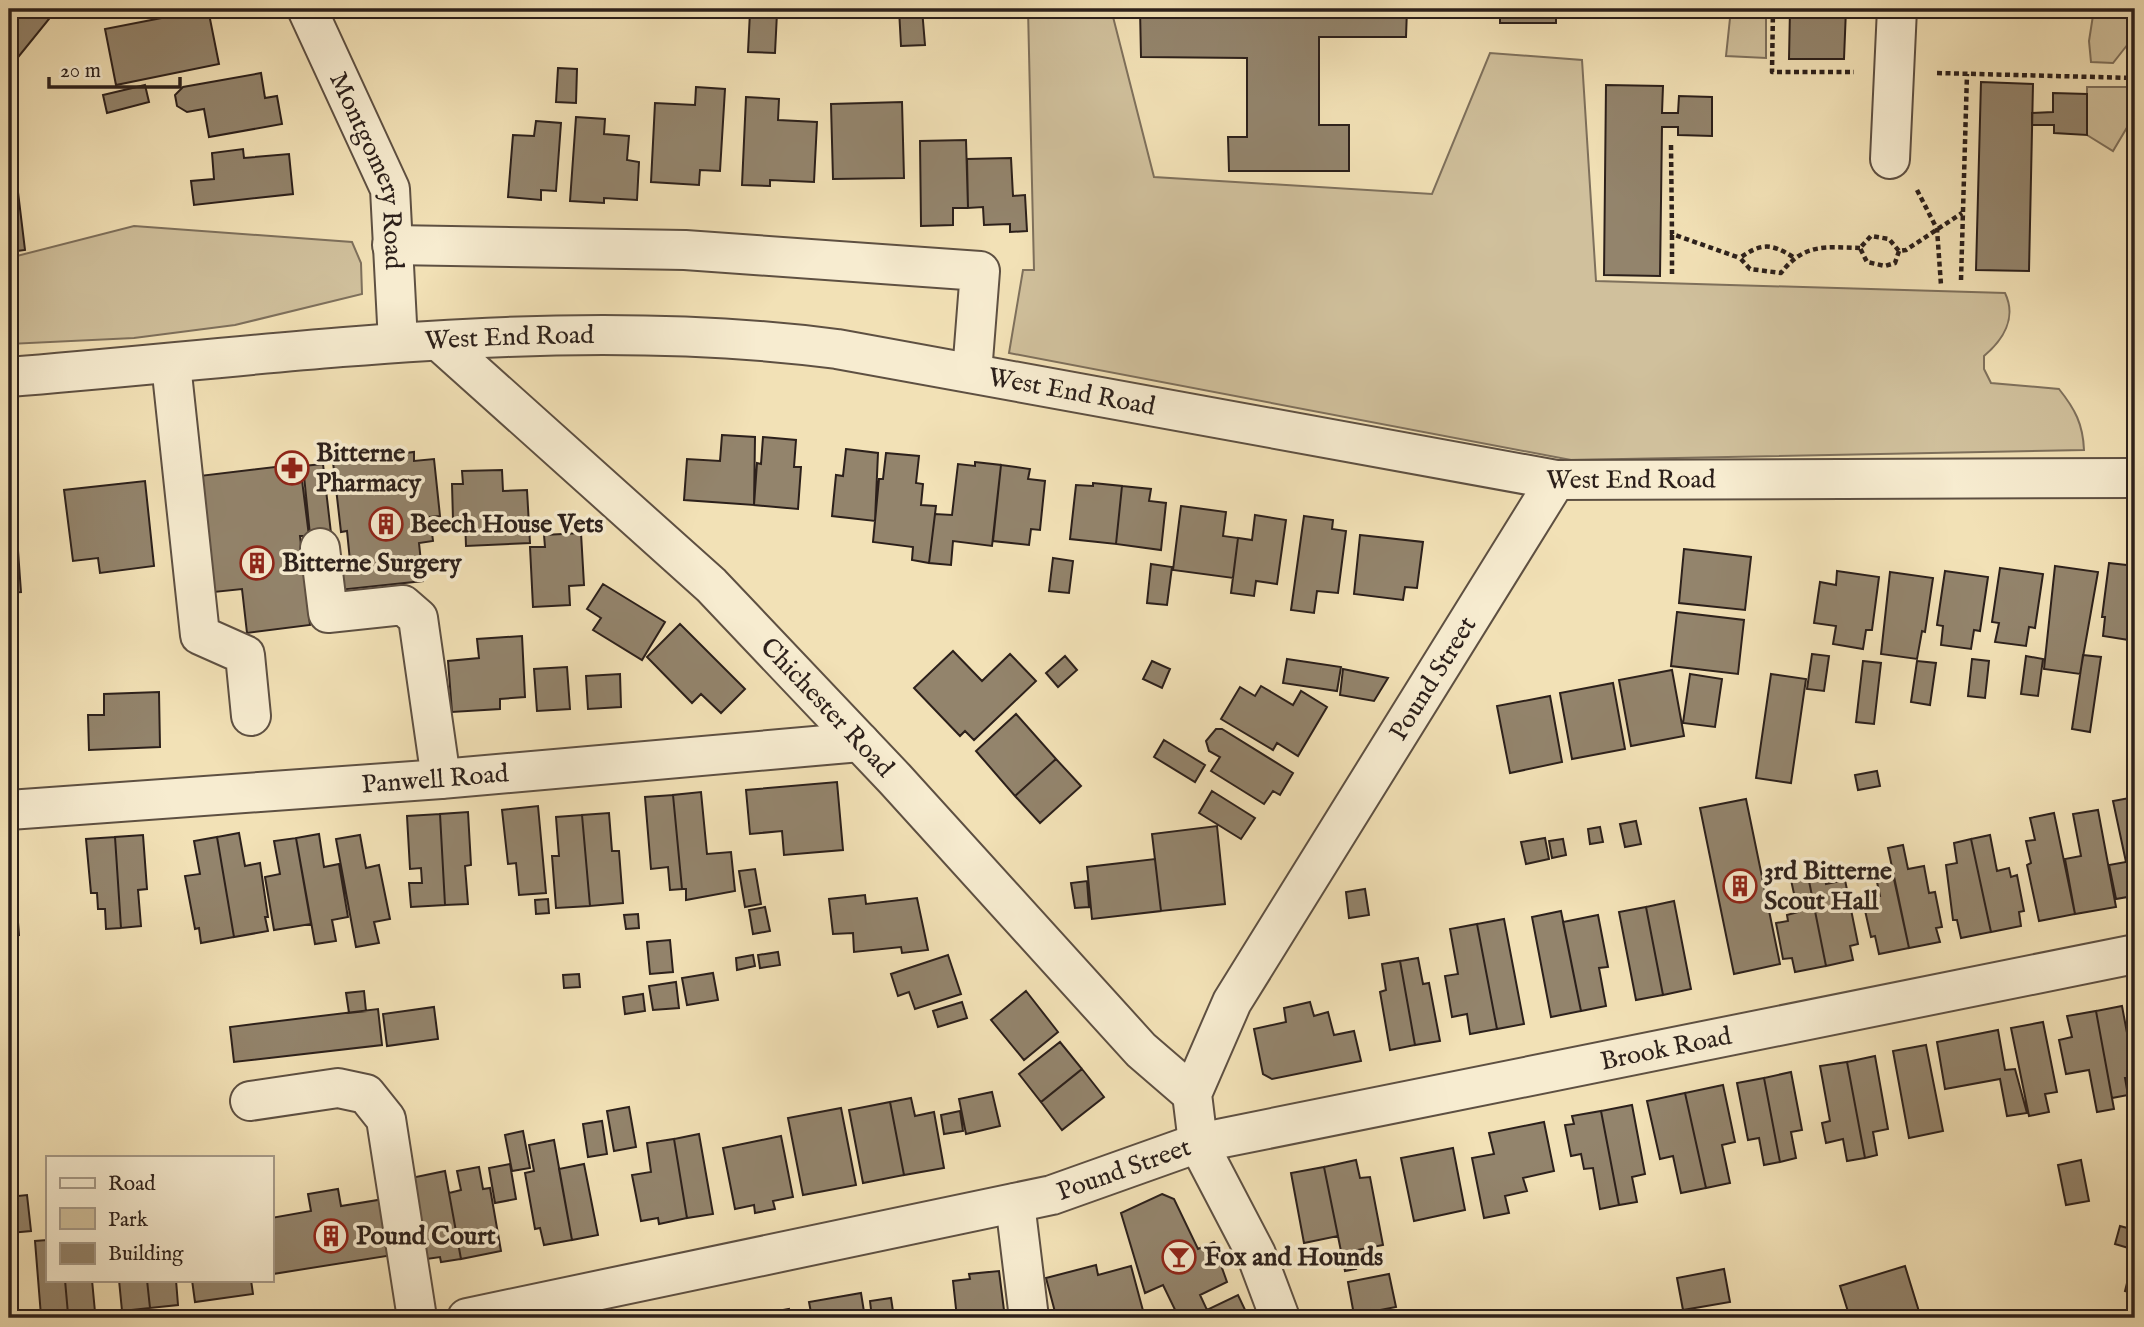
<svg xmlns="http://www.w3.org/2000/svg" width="2144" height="1327" viewBox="0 0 2144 1327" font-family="'IM FELL English',serif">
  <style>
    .green { fill: #d0c09c; stroke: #7e705c; stroke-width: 2 }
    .building { fill: #93846c; stroke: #2c201b; stroke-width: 2 }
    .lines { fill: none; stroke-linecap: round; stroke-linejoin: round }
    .minor-casing { stroke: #5e5042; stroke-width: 42 }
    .path { stroke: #2c201b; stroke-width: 4.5; stroke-dasharray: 5 3.5; stroke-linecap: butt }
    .minor { stroke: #f7ecd0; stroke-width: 38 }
    .labels { text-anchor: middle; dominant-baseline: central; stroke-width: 7; stroke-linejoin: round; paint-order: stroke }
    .street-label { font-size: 26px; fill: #2c201b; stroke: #f7ecd0 }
    .poi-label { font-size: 26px; font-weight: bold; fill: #2c201b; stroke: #f7ecd0; text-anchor: start }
  </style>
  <rect width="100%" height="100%" fill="#f2e1b6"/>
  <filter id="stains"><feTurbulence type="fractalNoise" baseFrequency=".00286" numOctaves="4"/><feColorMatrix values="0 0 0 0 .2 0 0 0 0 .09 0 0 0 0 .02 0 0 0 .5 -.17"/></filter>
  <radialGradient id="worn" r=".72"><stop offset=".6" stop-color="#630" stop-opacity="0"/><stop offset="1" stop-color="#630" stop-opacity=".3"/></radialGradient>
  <!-- green -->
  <path class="green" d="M1028,9H1111L1154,177L1432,194L1490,53L1582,60L1596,281L2005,293C2017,318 2003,340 1984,356V369L1991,383L2059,389C2075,409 2083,424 2084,450L1571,460L1009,353L1023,270H1034Z
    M1731,9H1766V58L1726,56Z
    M2094,9H2129L2128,44L2113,63L2091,62L2089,41Z
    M2087,87H2135V114L2113,151L2087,135Z
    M134,226L352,242L361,263L362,294L235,325L134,338L9,344V258Z"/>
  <!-- building -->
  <path class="building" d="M9,9H47L49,19L15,61Z
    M208,9L219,64L116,85L105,29Z
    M899,9H922L925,45L901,46Z
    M1132,9H1407L1406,37H1319V125H1349V171H1229L1228,137H1247V58L1141,57L1140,9Z
    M1500,9H1556V23H1500Z
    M1790,9H1846L1844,59H1789Z
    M750,12L777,13L775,53L748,52Z
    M558,68L577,69L576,103L556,102Z
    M261,73L265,98L277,96L282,124L209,137L204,109L187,112L177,106L175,95L183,87Z
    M1981,82L2033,84L2029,271L1976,270Z
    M145,85L149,102L107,113L103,95Z
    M1606,85L1663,86L1662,113H1678L1679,96L1712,97V136L1678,135V127H1662L1660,276L1604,275Z
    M696,87L725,89L720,171L700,170L699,185L651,182L655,103L695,105Z
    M2053,93L2087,94V135L2054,133V125H2032V113L2053,112Z
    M746,97L779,99L778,120L817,122L814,182L770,180V186L742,185Z
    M902,102L904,178L833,179L831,104Z
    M576,117L605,119L604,134L629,136L627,160L639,162L637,200L604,198V203L570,201Z
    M536,121L561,123L556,191L541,190V200L508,197L513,135L534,136Z
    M10,126L25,250L9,252V127Z
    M966,140L968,208H953V225L921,226L920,141Z
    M243,149L244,158L289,154L293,194L194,205L191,181L214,179L212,153Z
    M1011,158L1013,196L1025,195L1027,231L1010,232V224L984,225L983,207L968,208L967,159Z
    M722,435L755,437L754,505L684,500L687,459L720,461Z
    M763,437L796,440L794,467H801L798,509L754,505L757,463L761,464Z
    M846,449L878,453L875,521L832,516L836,475L843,476Z
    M414,452V461L434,459L440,516L430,517L433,541L419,543L423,581L339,590L336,563L350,561L347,531L341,532L333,462Z
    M886,453L919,456L916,483L923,484L921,505L936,506L929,563L912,560L913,547L873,542L879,479H883Z
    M975,462L1001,465L992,546L953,541L951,565L929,563L935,514L952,515L958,464L975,466Z
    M300,464L309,536H300L310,625L247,633L242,589L214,592L199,476Z
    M323,464L331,533L310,535L303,466Z
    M1001,465L1030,469L1028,479L1045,481L1040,530L1031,529L1029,545L993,541Z
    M502,470L503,491L527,490L530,543L466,546L465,519L453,520L452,484H463L462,471Z
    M145,481L154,566L100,573L98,558L73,561L64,490Z
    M1093,483L1122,486L1116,544L1070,539L1076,485L1093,486Z
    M1122,486L1151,489L1149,501L1166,503L1161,550L1116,544Z
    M1181,506L1226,512L1223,536L1238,538L1233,578L1173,570Z
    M1255,515L1286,520L1277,584L1256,581L1254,596L1231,593L1238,538L1252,540Z
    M1304,516L1333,520L1332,529L1346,531L1338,593L1317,591L1314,613L1291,610Z
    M581,533L584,585L569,586L570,605L533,607L530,547H545L544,535Z
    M1360,535L1423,542L1417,588L1405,587L1403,600L1354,594Z
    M9,537H17L21,592L9,593Z
    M1684,549L1751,557L1745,610L1679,603Z
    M1053,558L1073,561L1069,593L1049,591Z
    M2109,563L2135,566V641L2103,636L2105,617H2102Z
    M1151,564L1172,567L1167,605L1147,603Z
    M2055,566L2098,572L2080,674L2044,669Z
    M2000,568L2043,574L2035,628L2029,627L2026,646L1995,642L1999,623L1992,622Z
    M1837,571L1879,577L1872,630H1866L1863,649L1833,644L1836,626L1814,623L1820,582L1836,585Z
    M1945,571L1988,577L1980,631L1974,630L1971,649L1941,645L1943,626L1937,625Z
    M1890,572L1933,578L1925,632L1922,631L1917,659L1881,654Z
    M603,584L665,622L642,660L593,630L601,618L587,609Z
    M1677,612L1744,620L1738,674L1671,666Z
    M680,624L745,689L721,713L701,694L692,703L647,657Z
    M522,636L525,697L500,699V709L452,712L448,661L479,658L477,639Z
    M953,651L982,681L1010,654L1036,681L974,740L965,731L960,736L914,688Z
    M1812,654L1829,656L1824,691L1807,689Z
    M2083,655L2101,657L2090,732L2072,729Z
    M1065,656L1077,670L1058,687L1046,673Z
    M2026,656L2043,659L2038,696L2021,694Z
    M1287,659L1341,667L1337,691L1283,683Z
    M1972,659L1989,661L1985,698L1968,696Z
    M1152,661L1170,669L1162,688L1143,679Z
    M1863,661L1881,663L1874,724L1856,722Z
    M1917,661L1936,663L1930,705L1911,702Z
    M567,667L570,709L537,711L534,669Z
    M1343,669L1388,678L1374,701L1340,695Z
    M1672,670L1684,736L1631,746L1619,680Z
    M620,674L621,707L588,709L586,676Z
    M1690,674L1722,679L1715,727L1683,723Z
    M1771,674L1806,679L1791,783L1756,778Z
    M1613,683L1625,749L1572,759L1560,693Z
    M1261,686L1293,705L1301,691L1327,707L1298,756L1277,743L1273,750L1221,719L1240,687L1255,696Z
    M159,692L160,747L89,750L88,715H104V694Z
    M1550,696L1562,762L1510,773L1497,706Z
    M1016,714L1056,759L1015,796L976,751Z
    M1216,729H1222L1293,773L1280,795L1273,791L1264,804L1211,771L1220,757L1209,751L1206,741Z
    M1164,740L1205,765L1195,782L1154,757Z
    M1056,759L1081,786L1040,823L1015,796Z
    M1877,771L1880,786L1858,790L1855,775Z
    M837,782L843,850L784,855L782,831L750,834L746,790Z
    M1212,791L1255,818L1241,839L1199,813Z
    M701,792L707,854L731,852L735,891L686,900V889H682L673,795Z
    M673,795L682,889L670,890L668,867L651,869L645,797Z
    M2135,797V903H2134L2133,896L2116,899L2109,865L2126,862L2113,801Z
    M1746,799L1780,964L1734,974L1700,808Z
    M538,806L546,893L519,895L516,863L508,864L502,810Z
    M2098,810L2116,907L2075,914L2065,859L2081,856L2073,814Z
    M468,812L471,865L465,866L468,904L445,905L440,814Z
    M609,813L612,851H619L623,903L590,906L582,815Z
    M2054,813L2075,914L2039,921L2027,865L2031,863L2026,841L2035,840L2030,818Z
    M440,814L445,905L411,907L409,883H422L421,868L410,869L407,816Z
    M582,815L590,906L556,908L552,856H559L556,817Z
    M1636,821L1641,844L1625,847L1620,824Z
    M1217,826L1225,904L1161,911L1152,834Z
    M1600,827L1603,842L1590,844L1588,829Z
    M239,833L245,866L260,863L268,917H265L268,931L234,937L217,837Z
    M319,834L324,867L339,864L348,917L332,920L336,941L315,944L296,838Z
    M143,835L147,889L138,890L141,926L121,928L115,837Z
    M360,835L366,868L379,865L390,919L374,922L379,943L356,947L336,839Z
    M1990,835L1997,871L2009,868L2011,877L2017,875L2024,911L2019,912L2021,926L1991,932L1971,839Z
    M115,837L121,928L106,929L105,909H98L97,893H91L86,839Z
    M217,837L234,937L201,943L199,928L195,929L185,876L200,874L194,841Z
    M296,838L311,924L274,930L265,877L280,874L274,841Z
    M1545,838L1549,859L1526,864L1521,842Z
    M1563,839L1566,855L1552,858L1549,841Z
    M1971,839L1991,932L1961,938L1957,920H1953L1946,865L1957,863L1954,843Z
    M12,845L19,935L9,936V846Z
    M1903,845L1908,869L1924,866L1929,893L1935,892L1942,927L1936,928L1940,942L1909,948L1888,848Z
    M1155,859L1161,911L1092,919L1087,867Z
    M1823,868L1826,884L1845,880L1858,944L1850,946L1853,960L1826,966L1807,871Z
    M755,869L761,904L745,907L739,871Z
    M1808,876L1826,966L1795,972L1792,958L1783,959L1776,923L1788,921L1787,915L1798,912L1791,880Z
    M1894,879L1909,948L1879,954L1875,936L1871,937L1864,906L1869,905L1867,899L1880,896L1877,882Z
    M1087,881L1089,907L1075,908L1071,883Z
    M1365,889L1369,915L1349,918L1346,892Z
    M865,895L866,904L917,898L928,950L902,953L901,947L854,952L853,933L833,934L829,899Z
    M548,899L549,913L536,914L535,900Z
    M1674,901L1691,989L1663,995L1646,907Z
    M765,907L770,931L753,934L749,910Z
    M1646,907L1663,995L1636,1000L1619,912Z
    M1561,911L1581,1011L1551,1017L1532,917Z
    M638,914L639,928L626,929L624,915Z
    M1598,915L1608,967L1599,968L1606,1006L1581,1011L1563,922Z
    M1504,919L1524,1024L1497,1029L1477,924Z
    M1477,924L1497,1029L1470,1034L1467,1014L1452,1017L1445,976L1458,974L1450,929Z
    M670,940L673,972L650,974L647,942Z
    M778,952L780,965L760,968L758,955Z
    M753,955L755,966L737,970L736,958Z
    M948,955L961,994L915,1009L909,992L898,996L891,974Z
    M1418,958L1423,984L1429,983L1440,1041L1415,1045L1400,961Z
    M1400,961L1415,1045L1390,1050L1380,992L1386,990L1382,964Z
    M713,973L718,1000L687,1005L682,978Z
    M579,974L580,987L564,988L563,975Z
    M676,982L679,1008L653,1010L649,986Z
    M364,991L366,1011L349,1013L346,993Z
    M1026,991L1058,1032L1024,1060L991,1020Z
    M643,994L645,1011L625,1014L623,997Z
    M962,1002L967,1018L938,1027L933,1011Z
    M1310,1002L1314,1016L1328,1012L1334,1035L1354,1031L1361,1061L1272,1079L1263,1074L1254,1029L1286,1022L1284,1008Z
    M2122,1006L2133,1065L2135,1064V1078H2125L2128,1095L2112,1098L2096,1011Z
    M434,1007L438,1039L387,1046L383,1014Z
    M378,1009L382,1045L234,1062L230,1027Z
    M2096,1011L2114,1109L2097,1112L2089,1070L2066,1074L2059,1040L2072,1037L2067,1016Z
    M2043,1022L2057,1092L2045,1094L2049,1112L2029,1116L2011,1028Z
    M1998,1030L2005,1070L2015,1069L2027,1113L2007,1116L2000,1079L1945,1089L1937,1042Z
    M1060,1042L1082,1069L1041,1102L1019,1074Z
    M1926,1045L1943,1131L1909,1138L1893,1051Z
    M1875,1056L1888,1129L1873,1132L1877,1155L1865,1158L1847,1062Z
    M1847,1062L1865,1158L1847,1161L1843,1139L1826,1143L1822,1123L1830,1121L1820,1066Z
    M1082,1069L1104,1097L1062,1130L1041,1102Z
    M1791,1072L1802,1130L1791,1132L1796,1158L1780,1162L1764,1078Z
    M1764,1078L1780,1162L1764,1165L1759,1138L1748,1140L1737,1083Z
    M1723,1085L1735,1142L1722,1145L1730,1183L1706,1188L1685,1093Z
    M992,1092L1000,1126L966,1134L959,1099Z
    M1685,1093L1706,1188L1681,1193L1673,1156L1660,1159L1647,1101Z
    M911,1098L915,1116L934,1112L944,1168L904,1175L890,1102Z
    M890,1102L904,1175L863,1183L849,1110Z
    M1632,1105L1645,1174L1632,1177L1637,1202L1619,1205L1601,1111Z
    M629,1107L636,1147L614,1151L607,1111Z
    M841,1108L856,1185L803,1195L788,1118Z
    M960,1111L963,1131L944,1134L941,1115Z
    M1601,1111L1619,1205L1600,1209L1593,1168L1584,1169L1581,1154L1571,1156L1565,1125L1574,1124L1572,1116Z
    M602,1121L607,1154L588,1157L583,1124Z
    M1544,1122L1554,1171L1523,1178L1527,1191L1505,1196L1509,1213L1484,1218L1472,1158L1494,1154L1489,1133Z
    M523,1131L530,1168L512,1171L505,1135Z
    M699,1134L713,1214L687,1218L674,1139Z
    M781,1136L793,1197L773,1201L775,1209L755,1213L754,1205L735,1209L723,1148Z
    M674,1139L687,1218L659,1224L658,1218L641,1221L632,1175L651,1172L647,1143Z
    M554,1140L572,1240L544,1245L540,1228L535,1229L525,1173L534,1171L529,1145Z
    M1453,1148L1465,1210L1414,1221L1401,1158Z
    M1356,1160L1360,1178L1370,1177L1383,1245L1352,1251L1356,1269L1345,1271L1324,1167Z
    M2081,1160L2089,1201L2066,1205L2058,1165Z
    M510,1164L516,1199L495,1203L489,1168Z
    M584,1164L598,1235L572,1240L559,1169Z
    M479,1167L483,1189L490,1188L501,1251L461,1259L449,1193L461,1190L457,1171Z
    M1324,1167L1338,1236L1304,1243L1291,1173Z
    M445,1171L461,1259L441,1262L440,1257L419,1260L411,1178Z
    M338,1189L341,1206L384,1199L393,1255L273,1274L271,1218L311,1211L308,1194Z
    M1162,1194L1174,1199L1198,1249L1214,1242L1230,1264L1222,1268L1227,1282L1200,1295L1207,1310L1238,1295L1247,1314L1238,1318H1179L1163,1285L1145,1293L1121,1213Z
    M27,1195L31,1231L10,1233L9,1197Z
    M2120,1226L2135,1230V1250L2115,1244Z
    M47,1240V1280H65L68,1314L41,1316L35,1241Z
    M1096,1265L1098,1275L1131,1266L1145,1318H1045L1044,1315L1055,1312L1046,1278Z
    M1905,1266L1921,1318H1850L1840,1286Z
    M2131,1267L2135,1268V1294L2125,1291Z
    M1724,1269L1730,1302L1683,1310L1677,1278Z
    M999,1271L1005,1318H957L953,1281L970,1279L969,1274Z
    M1389,1274L1396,1307L1354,1315L1348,1282Z
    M65,1280H92L95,1312L68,1314Z
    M119,1280H147L150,1308L122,1311Z
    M147,1280H176L178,1305L150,1308Z
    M192,1280H251L253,1294L195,1302Z
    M861,1293L865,1318H812L809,1302Z
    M891,1298L894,1318H872L870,1301Z
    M789,1309L791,1318H737Z"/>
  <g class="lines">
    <defs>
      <g id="minor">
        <path id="s1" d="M307,9L390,189L398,342"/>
        <path d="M1890,159L1897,9"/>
        <path d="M392,245L685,250L980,271L972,373"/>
        <path id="s2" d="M439,341L711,585L895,779L1141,1050L1192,1094"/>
        <path d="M171,364L200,635L245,655L251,716"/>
        <path id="s3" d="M9,377C284,355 561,313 837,349L1556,480L2135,478"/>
        <path d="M320,548L328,613L403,605L418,618L441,779"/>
        <path id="s4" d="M9,810L441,779L860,742"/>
        <path d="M250,1101L338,1088L366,1094L386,1119L417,1318"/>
        <path d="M1015,1203L1029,1318"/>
        <path id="s5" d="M467,1318L1052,1195L1198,1143L2135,954"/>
        <path id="s6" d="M1280,1318L1256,1254L1198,1143L1192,1094L1232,1002L1556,480"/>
      </g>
    </defs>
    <!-- minor casing -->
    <use href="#minor" class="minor-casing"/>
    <!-- path -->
    <path class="path" d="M1773,9L1772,72H1854
      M1937,73L2135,78
      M1671,145L1672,234L1740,258
      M1917,190L1937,229L1941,285
      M1899,251L1895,263L1885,266L1867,262L1860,248L1871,236L1889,239L1899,251L1906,250L1962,213
      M1793,257C1771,243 1761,243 1740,258L1750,269L1781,273C1804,243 1826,247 1860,248
      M1672,274V234
      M1961,280L1967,74"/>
    <!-- minor -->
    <use href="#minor" class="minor"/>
  </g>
  <!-- icons -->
  <defs>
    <symbol id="pharmacy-ring" viewBox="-11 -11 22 22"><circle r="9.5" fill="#f7ecd0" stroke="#8f2418" stroke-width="1.5"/><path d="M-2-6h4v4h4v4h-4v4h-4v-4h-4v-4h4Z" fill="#8f2418"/></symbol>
    <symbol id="building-ring" viewBox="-11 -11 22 22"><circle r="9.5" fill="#f7ecd0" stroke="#8f2418" stroke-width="1.5"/><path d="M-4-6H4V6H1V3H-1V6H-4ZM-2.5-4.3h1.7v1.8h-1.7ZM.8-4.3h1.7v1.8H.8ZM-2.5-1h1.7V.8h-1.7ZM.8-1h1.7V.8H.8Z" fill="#8f2418"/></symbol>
    <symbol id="bar-ring" viewBox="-11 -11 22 22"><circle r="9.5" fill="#f7ecd0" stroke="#8f2418" stroke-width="1.5"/><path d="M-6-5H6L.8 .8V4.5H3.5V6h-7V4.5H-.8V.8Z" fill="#8f2418"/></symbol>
  </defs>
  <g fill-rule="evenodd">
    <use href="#pharmacy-ring" x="273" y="449" width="38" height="38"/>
    <use href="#building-ring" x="367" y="505" width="38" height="38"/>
    <use href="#building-ring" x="238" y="544" width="38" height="38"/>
    <use href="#building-ring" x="1721" y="867" width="38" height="38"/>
    <use href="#building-ring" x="312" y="1217" width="38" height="38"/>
    <use href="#bar-ring" x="1160" y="1238" width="38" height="38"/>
  </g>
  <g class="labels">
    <!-- street labels -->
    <g class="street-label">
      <text stroke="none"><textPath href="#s1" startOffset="175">Montgomery Road</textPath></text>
      <text stroke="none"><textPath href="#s3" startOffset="502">West End Road</textPath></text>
      <text stroke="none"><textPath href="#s3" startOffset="1069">West End Road</textPath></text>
      <text stroke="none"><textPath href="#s3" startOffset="1636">West End Road</textPath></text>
      <text stroke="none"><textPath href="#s6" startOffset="724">Pound Street</textPath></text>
      <text stroke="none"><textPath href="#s2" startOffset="534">Chichester Road</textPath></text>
      <text stroke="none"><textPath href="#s4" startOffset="427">Panwell Road</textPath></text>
      <text stroke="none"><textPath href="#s5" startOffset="1230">Brook Road</textPath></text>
      <text stroke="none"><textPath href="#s5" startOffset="674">Pound Street</textPath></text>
    </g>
    <!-- poi labels -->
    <g class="poi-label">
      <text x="316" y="453">Bitterne<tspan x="316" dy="30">Pharmacy</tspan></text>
      <text x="410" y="524">Beech House Vets</text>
      <text x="282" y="563">Bitterne Surgery</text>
      <text x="1764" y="871">3rd Bitterne<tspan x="1764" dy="30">Scout Hall</tspan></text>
      <text x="356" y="1236">Pound Court</text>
      <text x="1204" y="1257">Fox and Hounds</text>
    </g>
  </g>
  <!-- margin -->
  <rect width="2144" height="1327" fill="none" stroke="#f2e1b6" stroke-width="35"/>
  <rect x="10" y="10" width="2123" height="1306" fill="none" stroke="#2c201b" stroke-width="3.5"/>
  <rect x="18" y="18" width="2109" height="1292" fill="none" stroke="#2c201b" stroke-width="2"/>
  <!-- legend -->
  <rect x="46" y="1156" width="228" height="126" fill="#f7ecd0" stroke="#a69a88" stroke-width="2"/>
  <rect x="60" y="1178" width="35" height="10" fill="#f7ecd0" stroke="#a69a88" stroke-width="2"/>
  <text x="108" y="1190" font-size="21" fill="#2c201b">Road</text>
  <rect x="60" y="1208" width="35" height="21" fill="#d0c09c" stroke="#a69a88" stroke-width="2"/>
  <text x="108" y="1226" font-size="21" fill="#2c201b">Park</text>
  <rect x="60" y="1243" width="35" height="21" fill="#93846c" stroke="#a69a88" stroke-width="2"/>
  <text x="108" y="1260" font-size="21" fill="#2c201b">Building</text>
  <!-- scale -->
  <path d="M49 77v10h131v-10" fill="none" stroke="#2c201b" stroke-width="3.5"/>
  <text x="60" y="77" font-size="21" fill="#2c201b" stroke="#f7ecd0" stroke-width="5" paint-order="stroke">20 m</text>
  <rect width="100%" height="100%" filter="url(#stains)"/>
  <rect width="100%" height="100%" fill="url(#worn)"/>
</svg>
